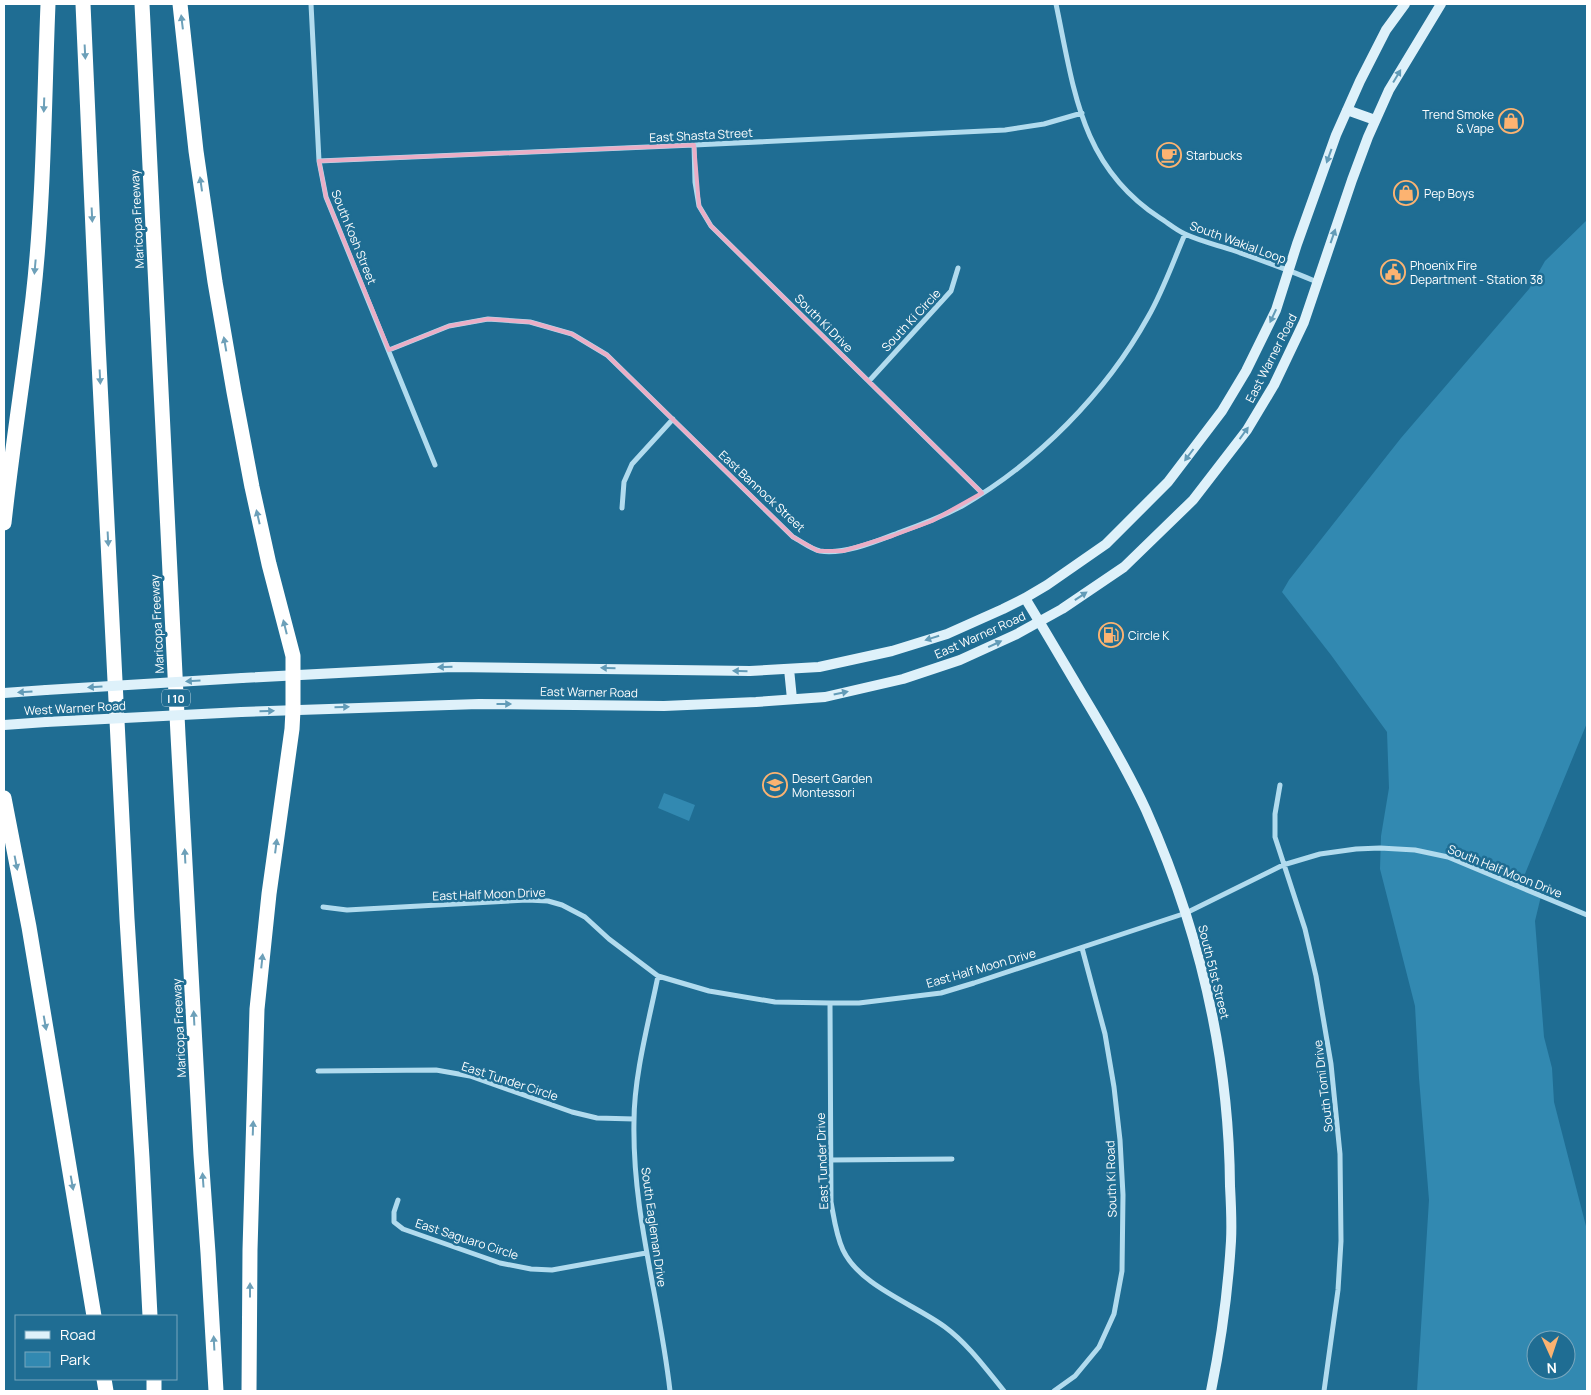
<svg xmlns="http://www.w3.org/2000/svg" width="1591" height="1395" viewBox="0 0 1591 1395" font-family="Manrope,sans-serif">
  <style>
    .green { fill: #3289b1; fill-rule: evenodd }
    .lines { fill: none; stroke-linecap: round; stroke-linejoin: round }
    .street { stroke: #b1dbee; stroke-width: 5 }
    .secondary { stroke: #def1fa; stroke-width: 10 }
    .highway { stroke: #fff; stroke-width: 15 }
    .secondary-bridge { stroke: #def1fa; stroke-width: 10 }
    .oneway { fill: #6da0b9 }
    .oneway2 { fill: #629bb7 }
    .marked { fill: none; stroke: #eaaec6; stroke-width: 4; stroke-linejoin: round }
    .labels { text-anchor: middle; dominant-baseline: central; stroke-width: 5; stroke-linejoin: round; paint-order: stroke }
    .shield { fill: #1f6d93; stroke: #bcd3df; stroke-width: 1 }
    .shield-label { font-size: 11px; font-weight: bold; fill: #fff }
    .poi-label { font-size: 12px; fill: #fff; stroke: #1f6d93; text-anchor: start }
    .street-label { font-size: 12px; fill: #fff; stroke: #1f6d93 }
  </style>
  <rect width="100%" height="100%" fill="#1f6d93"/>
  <!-- green -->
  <path class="green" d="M1587,220V723L1520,886L1541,896L1535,921L1544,1037L1552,1068L1554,1102L1587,1230V1391H1417L1429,1200L1419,1078L1415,1006L1380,869L1381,836L1389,788L1387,732L1331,655L1282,592L1289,580L1401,438L1529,289L1545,261ZM1536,1340H1566V1370H1536Z
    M664,793L695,805L689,821L658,808Z"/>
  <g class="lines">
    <!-- street -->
    <path class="street" d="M311,4L319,161L326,197L435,465
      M1056,4C1074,89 1080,166 1160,218C1168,223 1176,230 1185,234C1200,241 1217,245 1232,250C1261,260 1289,270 1317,282
      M694,145L695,182L699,206L711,226L982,493
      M319,161L694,145L1005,130L1044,124L1082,113
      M389,350L449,326L488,319L530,322L572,334L607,355L793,537C801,541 811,549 820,551C846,555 879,540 903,531C923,524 943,516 962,506C1037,463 1106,393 1148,317C1163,291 1173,262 1185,234
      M869,381L951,291L958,268
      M622,508L624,482L632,464L673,419
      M1280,785L1275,814V837L1305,929L1316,976L1331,1064L1340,1154L1341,1241L1338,1290L1324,1391
      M323,907L347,910L527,900L548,901L562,905L585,917L609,939L658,976L709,991L775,1002L830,1003H859L941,993L974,983L1186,913L1283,865L1320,854L1356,849L1380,848L1415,850L1448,857L1587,915
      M658,976C649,1021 634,1075 634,1121C632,1214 660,1300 670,1391
      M830,1003L831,1202C834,1218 836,1235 843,1250C860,1286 914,1304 945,1327C968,1344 986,1369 1004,1391
      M318,1071L436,1070L470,1076L572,1112L597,1118L634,1119
      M831,1160L952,1159
      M398,1200L394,1212V1222L403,1229L500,1263L531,1269L552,1270L646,1253
      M1054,1391L1075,1376L1099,1347L1114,1314L1122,1271L1123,1195L1120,1140L1114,1087L1105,1034L1082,948"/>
    <!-- secondary -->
    <path class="secondary" d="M1347,110L1375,120
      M1025,598C1044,629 1062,660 1081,692C1104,730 1127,769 1146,810C1199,929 1229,1056 1230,1186C1231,1204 1232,1223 1231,1241C1228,1291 1221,1342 1211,1391
      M789,669L792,699
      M242,678L452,667L750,671L819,667L892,651L947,634L1003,609L1025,598L1047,585L1106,544L1168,482L1222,411L1246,371L1276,310L1297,244L1336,135L1360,81L1386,30L1405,4
      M4,693L46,690
      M241,712L479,704L664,706L756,702L825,697L903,679L960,660L1017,634L1062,609L1124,567L1193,500L1247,430L1274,385L1304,322L1352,180L1368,137L1389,90L1441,4
      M4,725L46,722"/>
    <!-- highway -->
    <path class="highway" d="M83,4L98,343L127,919L142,1158L150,1316
      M142,4L178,735L201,1155L208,1253L216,1391
      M180,4L196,151L215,282L234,392L252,487L269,564L293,656V710L292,729L269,894L257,1009L250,1250L249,1391
      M4,523C12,448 24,374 33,298C44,201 44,102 48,4
      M4,798L29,927L94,1316
      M104,1379L106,1391
      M154,1379V1391"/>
    <!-- secondary-bridge -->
    <path class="secondary-bridge" d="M46,690L242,678
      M46,722L241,712"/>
  </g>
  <!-- one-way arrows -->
  <defs><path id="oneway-solid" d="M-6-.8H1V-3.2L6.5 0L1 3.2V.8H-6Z" transform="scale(1.25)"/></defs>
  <g class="oneway">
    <use href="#oneway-solid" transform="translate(182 22) rotate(-97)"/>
    <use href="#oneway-solid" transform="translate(85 52) rotate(87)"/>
    <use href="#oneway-solid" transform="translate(44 105) rotate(92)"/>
    <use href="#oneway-solid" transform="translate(201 184) rotate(-98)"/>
    <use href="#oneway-solid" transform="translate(92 215) rotate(87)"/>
    <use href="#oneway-solid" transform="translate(35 267) rotate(95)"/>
    <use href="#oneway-solid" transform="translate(225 344) rotate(-100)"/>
    <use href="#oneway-solid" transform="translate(100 377) rotate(87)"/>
    <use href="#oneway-solid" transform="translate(258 517) rotate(-103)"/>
    <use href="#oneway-solid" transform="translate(108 539) rotate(87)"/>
    <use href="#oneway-solid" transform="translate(285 627) rotate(-104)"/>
    <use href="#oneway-solid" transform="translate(276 846) rotate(-83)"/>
    <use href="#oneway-solid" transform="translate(185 856) rotate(-93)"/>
    <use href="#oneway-solid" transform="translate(16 863) rotate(79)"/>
    <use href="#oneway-solid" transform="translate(262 961) rotate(-84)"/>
    <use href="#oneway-solid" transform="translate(194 1018) rotate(-93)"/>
    <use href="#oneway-solid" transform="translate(45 1023) rotate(80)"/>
    <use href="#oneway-solid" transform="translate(253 1128) rotate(-88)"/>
    <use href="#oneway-solid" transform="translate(203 1180) rotate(-94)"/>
    <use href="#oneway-solid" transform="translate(72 1183) rotate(80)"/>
    <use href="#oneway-solid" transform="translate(250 1290) rotate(-90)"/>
    <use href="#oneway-solid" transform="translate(214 1343) rotate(-93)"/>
  </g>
  <g class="oneway2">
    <use href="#oneway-solid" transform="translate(1397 76) rotate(-59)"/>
    <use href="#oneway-solid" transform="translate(1329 156) rotate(110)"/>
    <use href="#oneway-solid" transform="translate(1333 236) rotate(-71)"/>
    <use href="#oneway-solid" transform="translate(1273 316) rotate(115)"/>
    <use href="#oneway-solid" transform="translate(1244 433) rotate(-54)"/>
    <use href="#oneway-solid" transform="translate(1189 455) rotate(127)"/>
    <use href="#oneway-solid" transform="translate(1081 596) rotate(-34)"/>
    <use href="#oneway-solid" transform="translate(932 638) rotate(163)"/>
    <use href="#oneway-solid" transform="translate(995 644) rotate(-25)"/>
    <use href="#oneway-solid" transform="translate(445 667) rotate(178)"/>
    <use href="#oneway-solid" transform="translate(608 668) rotate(-179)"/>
    <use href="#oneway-solid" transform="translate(740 671) rotate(-179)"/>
    <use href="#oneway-solid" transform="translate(193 681) rotate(176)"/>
    <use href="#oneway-solid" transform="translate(95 687) rotate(176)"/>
    <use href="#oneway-solid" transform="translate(25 692) rotate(176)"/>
    <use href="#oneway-solid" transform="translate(841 693) rotate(-12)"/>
    <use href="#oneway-solid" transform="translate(504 704)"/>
    <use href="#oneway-solid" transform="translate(342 707) rotate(-2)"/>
    <use href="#oneway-solid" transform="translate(267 711) rotate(-2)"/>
  </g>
  <!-- marked area -->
  <path class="marked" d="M694,145L699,206L711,226L982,493L932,521L892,536L843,551H818L793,537L607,355L572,334L530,322L488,319L449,326L389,350L326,197L319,161Z"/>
  <!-- icons -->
  <defs>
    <symbol id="shop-ring" viewBox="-11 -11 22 22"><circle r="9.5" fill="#1f6d93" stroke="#fcb371" stroke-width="1.5"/><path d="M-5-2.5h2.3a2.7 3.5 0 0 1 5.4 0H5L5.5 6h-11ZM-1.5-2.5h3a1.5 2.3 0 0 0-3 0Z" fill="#fcb371"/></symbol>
    <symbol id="cafe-ring" viewBox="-11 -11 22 22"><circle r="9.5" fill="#1f6d93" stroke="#fcb371" stroke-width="1.5"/><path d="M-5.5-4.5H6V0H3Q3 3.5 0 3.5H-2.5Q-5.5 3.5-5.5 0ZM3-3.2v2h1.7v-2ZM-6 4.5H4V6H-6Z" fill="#fcb371"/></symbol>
    <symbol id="civic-ring" viewBox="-11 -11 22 22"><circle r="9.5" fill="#1f6d93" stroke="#fcb371" stroke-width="1.5"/><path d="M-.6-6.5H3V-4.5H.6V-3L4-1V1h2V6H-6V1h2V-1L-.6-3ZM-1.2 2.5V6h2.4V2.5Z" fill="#fcb371"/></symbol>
    <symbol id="fuel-ring" viewBox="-11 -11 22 22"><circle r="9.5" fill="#1f6d93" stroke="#fcb371" stroke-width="1.5"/><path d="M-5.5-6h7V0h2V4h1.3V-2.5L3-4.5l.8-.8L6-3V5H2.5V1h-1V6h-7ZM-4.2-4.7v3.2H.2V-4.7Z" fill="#fcb371"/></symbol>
    <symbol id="school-ring" viewBox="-11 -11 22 22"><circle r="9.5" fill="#1f6d93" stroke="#fcb371" stroke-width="1.5"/><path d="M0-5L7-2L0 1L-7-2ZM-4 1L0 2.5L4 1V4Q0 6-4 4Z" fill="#fcb371"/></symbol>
  </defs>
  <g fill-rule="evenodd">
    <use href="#shop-ring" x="1497" y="107" width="28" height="28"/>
    <use href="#cafe-ring" x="1155" y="141" width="28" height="28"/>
    <use href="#shop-ring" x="1392" y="179" width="28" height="28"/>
    <use href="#civic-ring" x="1379" y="258" width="28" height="28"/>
    <use href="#fuel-ring" x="1097" y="621" width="28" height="28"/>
    <use href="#school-ring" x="761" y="771" width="28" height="28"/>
  </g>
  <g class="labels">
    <!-- shield labels -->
    <rect class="shield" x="162" y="689.5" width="28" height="17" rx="4"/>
    <g class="shield-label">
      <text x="176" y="698">I 10</text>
    </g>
    <!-- poi labels -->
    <g class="poi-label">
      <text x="1494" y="114" text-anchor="end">Trend Smoke<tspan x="1494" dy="14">&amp; Vape</tspan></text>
      <text x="1186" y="155">Starbucks</text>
      <text x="1424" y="193">Pep Boys</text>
      <text x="1410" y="265">Phoenix Fire<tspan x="1410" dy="14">Department - Station 38</tspan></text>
      <text x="1128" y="635">Circle K</text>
      <text x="792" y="778">Desert Garden<tspan x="792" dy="14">Montessori</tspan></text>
    </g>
    <!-- street labels -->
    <g class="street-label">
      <text transform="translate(701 135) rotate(-3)">East Shasta Street</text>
      <text transform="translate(137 219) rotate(-93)">Maricopa Freeway</text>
      <text transform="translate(354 237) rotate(68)">South Kosh Street</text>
      <text transform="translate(1238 242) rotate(20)">South Wakial Loop</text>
      <text transform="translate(911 320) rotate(-47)">South Ki Circle</text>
      <text transform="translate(824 323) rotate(45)">South Ki Drive</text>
      <text transform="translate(1271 358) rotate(-63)">East Warner Road</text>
      <text transform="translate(762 491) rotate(43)">East Bannock Street</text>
      <text transform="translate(157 624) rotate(-93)">Maricopa Freeway</text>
      <text transform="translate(980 635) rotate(-24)">East Warner Road</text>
      <text transform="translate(589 692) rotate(1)">East Warner Road</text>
      <text transform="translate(75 708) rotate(-3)">West Warner Road</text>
      <text transform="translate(1505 871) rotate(22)">South Half Moon Drive</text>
      <text transform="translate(489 894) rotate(-2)">East Half Moon Drive</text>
      <text transform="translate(981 968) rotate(-16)">East Half Moon Drive</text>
      <text transform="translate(1214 972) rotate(76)">South 51st Street</text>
      <text transform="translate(179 1028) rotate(-93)">Maricopa Freeway</text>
      <text transform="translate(510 1081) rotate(18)">East Tunder Circle</text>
      <text transform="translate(1323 1086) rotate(-97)">South Tomi Drive</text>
      <text transform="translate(822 1161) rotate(-92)">East Tunder Drive</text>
      <text transform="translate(1111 1179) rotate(-92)">South Ki Road</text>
      <text transform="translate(654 1227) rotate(82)">South Eagleman Drive</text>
      <text transform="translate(467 1239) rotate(18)">East Saguaro Circle</text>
    </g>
  </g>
  <!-- border -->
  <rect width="1591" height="1395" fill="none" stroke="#ffffff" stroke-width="10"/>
  <!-- legend -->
  <rect x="15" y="1315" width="162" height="65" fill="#1f6d93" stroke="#79a7be"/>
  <rect x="25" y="1331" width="25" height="8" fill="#def1fa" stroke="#79a7be"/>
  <text x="60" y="1340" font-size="15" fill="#ffffff">Road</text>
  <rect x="25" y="1352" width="25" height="15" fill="#3289b1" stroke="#79a7be"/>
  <text x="60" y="1365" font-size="15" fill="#ffffff">Park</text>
  <!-- north arrow -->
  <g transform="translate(1551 1355) rotate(177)"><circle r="24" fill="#1f6d93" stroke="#79a7be"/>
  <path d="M0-4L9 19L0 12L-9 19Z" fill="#fcb371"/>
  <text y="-8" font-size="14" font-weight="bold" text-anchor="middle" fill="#ffffff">N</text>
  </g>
</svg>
